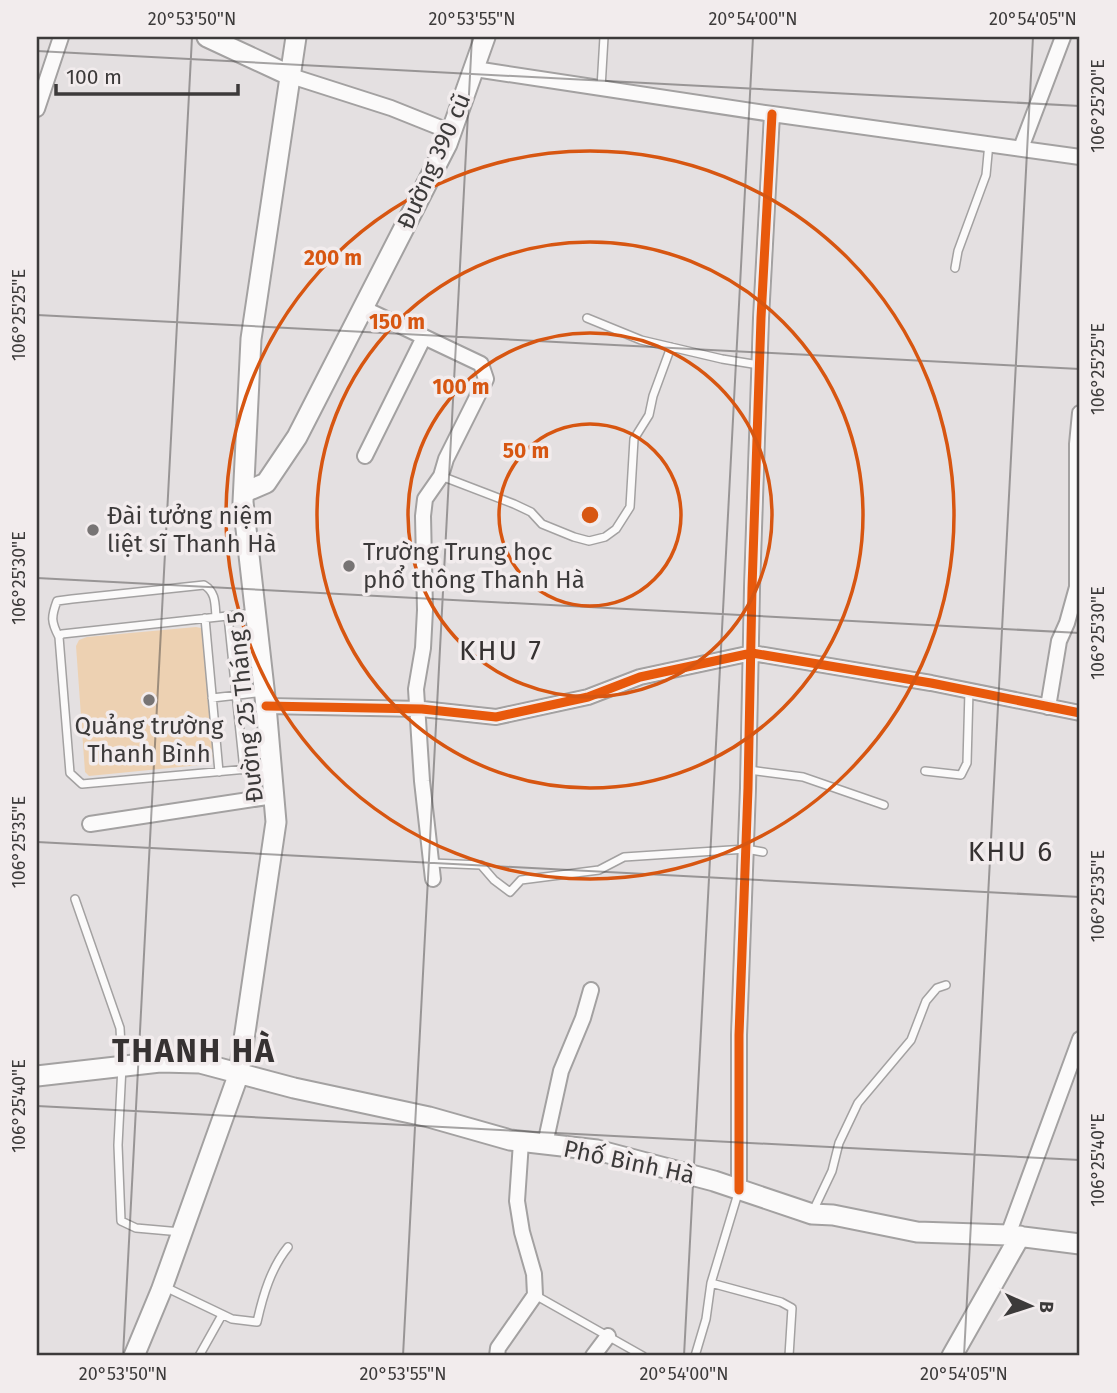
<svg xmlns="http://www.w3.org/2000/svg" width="1117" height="1393" viewBox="0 0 1117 1393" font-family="'Fira Sans',sans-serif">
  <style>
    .green { fill: #edd1b2 }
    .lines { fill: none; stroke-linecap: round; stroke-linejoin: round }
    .lane-casing { stroke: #a3a1a1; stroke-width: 10 }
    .street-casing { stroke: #a3a1a1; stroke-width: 18 }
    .secondary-casing { stroke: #a3a1a1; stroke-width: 23 }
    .lane { stroke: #fbfafa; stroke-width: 7 }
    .street { stroke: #fbfafa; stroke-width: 14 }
    .secondary { stroke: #fbfafa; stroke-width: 19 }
    .cycleway-casing { stroke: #f2eced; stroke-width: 13 }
    .cycleway { stroke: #e8590c; stroke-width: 9 }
    .ticks { fill: none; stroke: #3c3a3a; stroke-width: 2; stroke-opacity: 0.45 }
    .ring { fill: none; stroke: #d75611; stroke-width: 3.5 }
    .poi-dot { fill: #777474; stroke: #f2eced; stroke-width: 2.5 }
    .labels { text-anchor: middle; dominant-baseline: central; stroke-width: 7; stroke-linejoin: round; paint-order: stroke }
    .street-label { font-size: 24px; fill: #3c3a3a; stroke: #f2eced }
    .poi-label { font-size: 24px; fill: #3c3a3a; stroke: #f2eced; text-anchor: start }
    .quarter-label { font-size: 28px; letter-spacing: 2px; fill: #363232; stroke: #f2eced }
    .district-label { font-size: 32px; font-weight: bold; letter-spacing: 2px; fill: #363232; stroke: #f2eced }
    .centre { fill: #d75611; stroke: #f2eced; stroke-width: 3.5 }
    .ring-label { font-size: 21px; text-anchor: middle; font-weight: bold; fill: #d75611; stroke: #f2eced; stroke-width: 7; stroke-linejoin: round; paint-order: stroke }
    .neatline { fill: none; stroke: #3c3a3a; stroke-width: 2.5 }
    .ticks-label { font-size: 18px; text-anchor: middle; fill: #3c3a3a }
  </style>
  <rect width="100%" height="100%" fill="#e4e0e1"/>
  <!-- green -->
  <path class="green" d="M196,627L201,628L203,632L214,753L210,764L89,776L85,772L76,646L79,640L87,637Z"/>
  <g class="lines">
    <defs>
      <path id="lane" d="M601,88L604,37
        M955,268L958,251L986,175L989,143
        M587,318L641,340L722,359L759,365
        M441,476L514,504L531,512L542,524L574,537L589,541L605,537L616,529L630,507L634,439L649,415L653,396L671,347
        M255,613L62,634L59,637L70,773L82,784L271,767
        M228,616L244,770
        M205,618L219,772
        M59,637C51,622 51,617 57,601L72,599L204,585C216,592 215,604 216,617
        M212,698L264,692
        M749,770L803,777L884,805
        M925,771L961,775L967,763L969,691
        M432,863L481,865L494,880L510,892L521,880L599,870L624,857L746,849L763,852
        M75,899L120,1028L122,1066L118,1145L121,1221L136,1228L181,1232
        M739,1190L711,1283L781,1302L792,1308L789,1356
        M813,1211L832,1171L839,1143L858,1103L911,1040L926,1001L937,988L946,985
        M163,1286L232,1319L257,1322C263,1295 271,1268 288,1247
        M535,1295L643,1356
        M199,1356L222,1315
        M695,1356L706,1319L711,1283"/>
      <path id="street" d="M475,69L772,114L1080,157
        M291,76L391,108L451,132
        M37,109L61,37
        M1021,148L1063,37
        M365,309L481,364L486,379L446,459L441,476L425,499L423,516L425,610L423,648L416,689L422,781L433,879
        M365,456L424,337
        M266,706L422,709L496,717L588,697L640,677L752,653L931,683L1080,713
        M1048,707L1059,641L1067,623L1077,587V444L1080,413
        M90,824L274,796
        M545,1144L561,1071L583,1018L591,990
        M739,1190V1035L748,788L752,588L761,318L772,114
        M1008,1235L1080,1039
        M497,1356L498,1348L535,1295L534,1274L522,1232L517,1201L521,1142
        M593,1356L608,1336"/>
      <path id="secondary" d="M207,37L291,76
        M245,492L266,483L297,437L447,144L485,37
        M37,1076L160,1062L200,1063L294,1088L429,1117L510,1140L597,1150L714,1181L812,1214L833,1215L917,1232L1008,1235L1080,1244
        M134,1356L161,1291L239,1073L276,822L266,706L243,502L251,339L296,37
        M952,1356L1020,1236"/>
    </defs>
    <!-- lane casing -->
    <use href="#lane" class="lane-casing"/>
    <!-- street casing -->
    <use href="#street" class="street-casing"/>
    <!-- secondary casing -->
    <use href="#secondary" class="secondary-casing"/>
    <!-- lane -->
    <use href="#lane" class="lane"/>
    <!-- street -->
    <use href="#street" class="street"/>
    <!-- secondary -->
    <use href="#secondary" class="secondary"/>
    <defs>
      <path id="cycleway" d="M266,706L422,709L496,717L588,697L640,677L752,653L931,683L1080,713
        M739,1190V1035L748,788L752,588L761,318L772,114"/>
    </defs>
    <!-- cycleway casing -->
    <use href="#cycleway" class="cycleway-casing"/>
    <!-- cycleway -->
    <use href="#cycleway" class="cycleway"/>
  </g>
  <!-- ticks -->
  <path class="ticks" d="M37,51L1080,106M37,315L1080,369M37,578L1080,633M37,842L1080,897M37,1106L1080,1160M123,1356L192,37M403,1356L472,37M684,1356L753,37M964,1356L1033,37"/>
  <!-- distance rings -->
  <g class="ring">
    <circle cx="590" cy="515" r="91"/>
    <circle cx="590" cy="515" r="182"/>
    <circle cx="590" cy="515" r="273"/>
    <circle cx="590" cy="515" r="364"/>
  </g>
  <!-- markers -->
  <g class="poi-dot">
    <circle cx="93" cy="530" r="7"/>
    <circle cx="349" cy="566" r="7"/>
    <circle cx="149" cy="700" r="7"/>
  </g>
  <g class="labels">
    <!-- street labels -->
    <g class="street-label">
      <text transform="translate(434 161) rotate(-66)">Đường 390 cũ</text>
      <text transform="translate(245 707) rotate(-96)">Đường 25 Tháng 5</text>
      <text transform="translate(629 1162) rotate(12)">Phố Bình Hà</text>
    </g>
    <!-- poi labels -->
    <g class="poi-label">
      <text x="107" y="516">Đài tưởng niệm<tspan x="107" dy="28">liệt sĩ Thanh Hà</tspan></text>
      <text x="363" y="552">Trường Trung học<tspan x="363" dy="28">phổ thông Thanh Hà</tspan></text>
      <text x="149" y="726" text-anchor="middle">Quảng trường<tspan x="149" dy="28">Thanh Bình</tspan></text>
    </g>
    <!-- quarter labels -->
    <g class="quarter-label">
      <text x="501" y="650">KHU 7</text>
      <text x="1011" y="851">KHU 6</text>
    </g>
    <!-- district labels -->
    <g class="district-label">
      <text x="194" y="1051">THANH HÀ</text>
    </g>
  </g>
  <circle cx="590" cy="515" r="10" class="centre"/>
  <g class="ring-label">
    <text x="333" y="265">200 m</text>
    <text x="397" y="329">150 m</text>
    <text x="461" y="394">100 m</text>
    <text x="526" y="458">50 m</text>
  </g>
  <!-- border -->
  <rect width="1117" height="1393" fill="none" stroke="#f2eced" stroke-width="77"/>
  <!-- north arrow -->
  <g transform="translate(1030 1306) rotate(93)" stroke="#f2eced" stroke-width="5" paint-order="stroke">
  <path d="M0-5L12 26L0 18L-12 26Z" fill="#3c3a3a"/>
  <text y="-10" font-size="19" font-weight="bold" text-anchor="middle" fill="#3c3a3a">B</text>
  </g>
  <!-- scale -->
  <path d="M56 84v10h182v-10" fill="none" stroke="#3c3a3a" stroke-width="3.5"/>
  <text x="66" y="84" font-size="21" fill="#3c3a3a" stroke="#f2eced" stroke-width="5" paint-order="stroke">100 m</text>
  <rect x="38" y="38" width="1040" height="1316" class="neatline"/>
  <g class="ticks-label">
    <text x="192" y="25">20°53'50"N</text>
    <text x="472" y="25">20°53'55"N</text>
    <text x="753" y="25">20°54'00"N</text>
    <text x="1033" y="25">20°54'05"N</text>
    <text transform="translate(1098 106) rotate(-90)" y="6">106°25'20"E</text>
    <text transform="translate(19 315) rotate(-90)" y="6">106°25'25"E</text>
    <text transform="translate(1098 369) rotate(-90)" y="6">106°25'25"E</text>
    <text transform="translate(19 578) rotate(-90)" y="6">106°25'30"E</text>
    <text transform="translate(1098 633) rotate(-90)" y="6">106°25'30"E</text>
    <text transform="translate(19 842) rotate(-90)" y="6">106°25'35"E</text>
    <text transform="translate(1098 896) rotate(-90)" y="6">106°25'35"E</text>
    <text transform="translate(19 1106) rotate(-90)" y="6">106°25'40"E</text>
    <text transform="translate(1098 1160) rotate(-90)" y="6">106°25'40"E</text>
    <text x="123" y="1380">20°53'50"N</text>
    <text x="403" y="1380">20°53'55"N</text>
    <text x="684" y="1380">20°54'00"N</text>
    <text x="964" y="1380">20°54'05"N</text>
  </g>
</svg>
